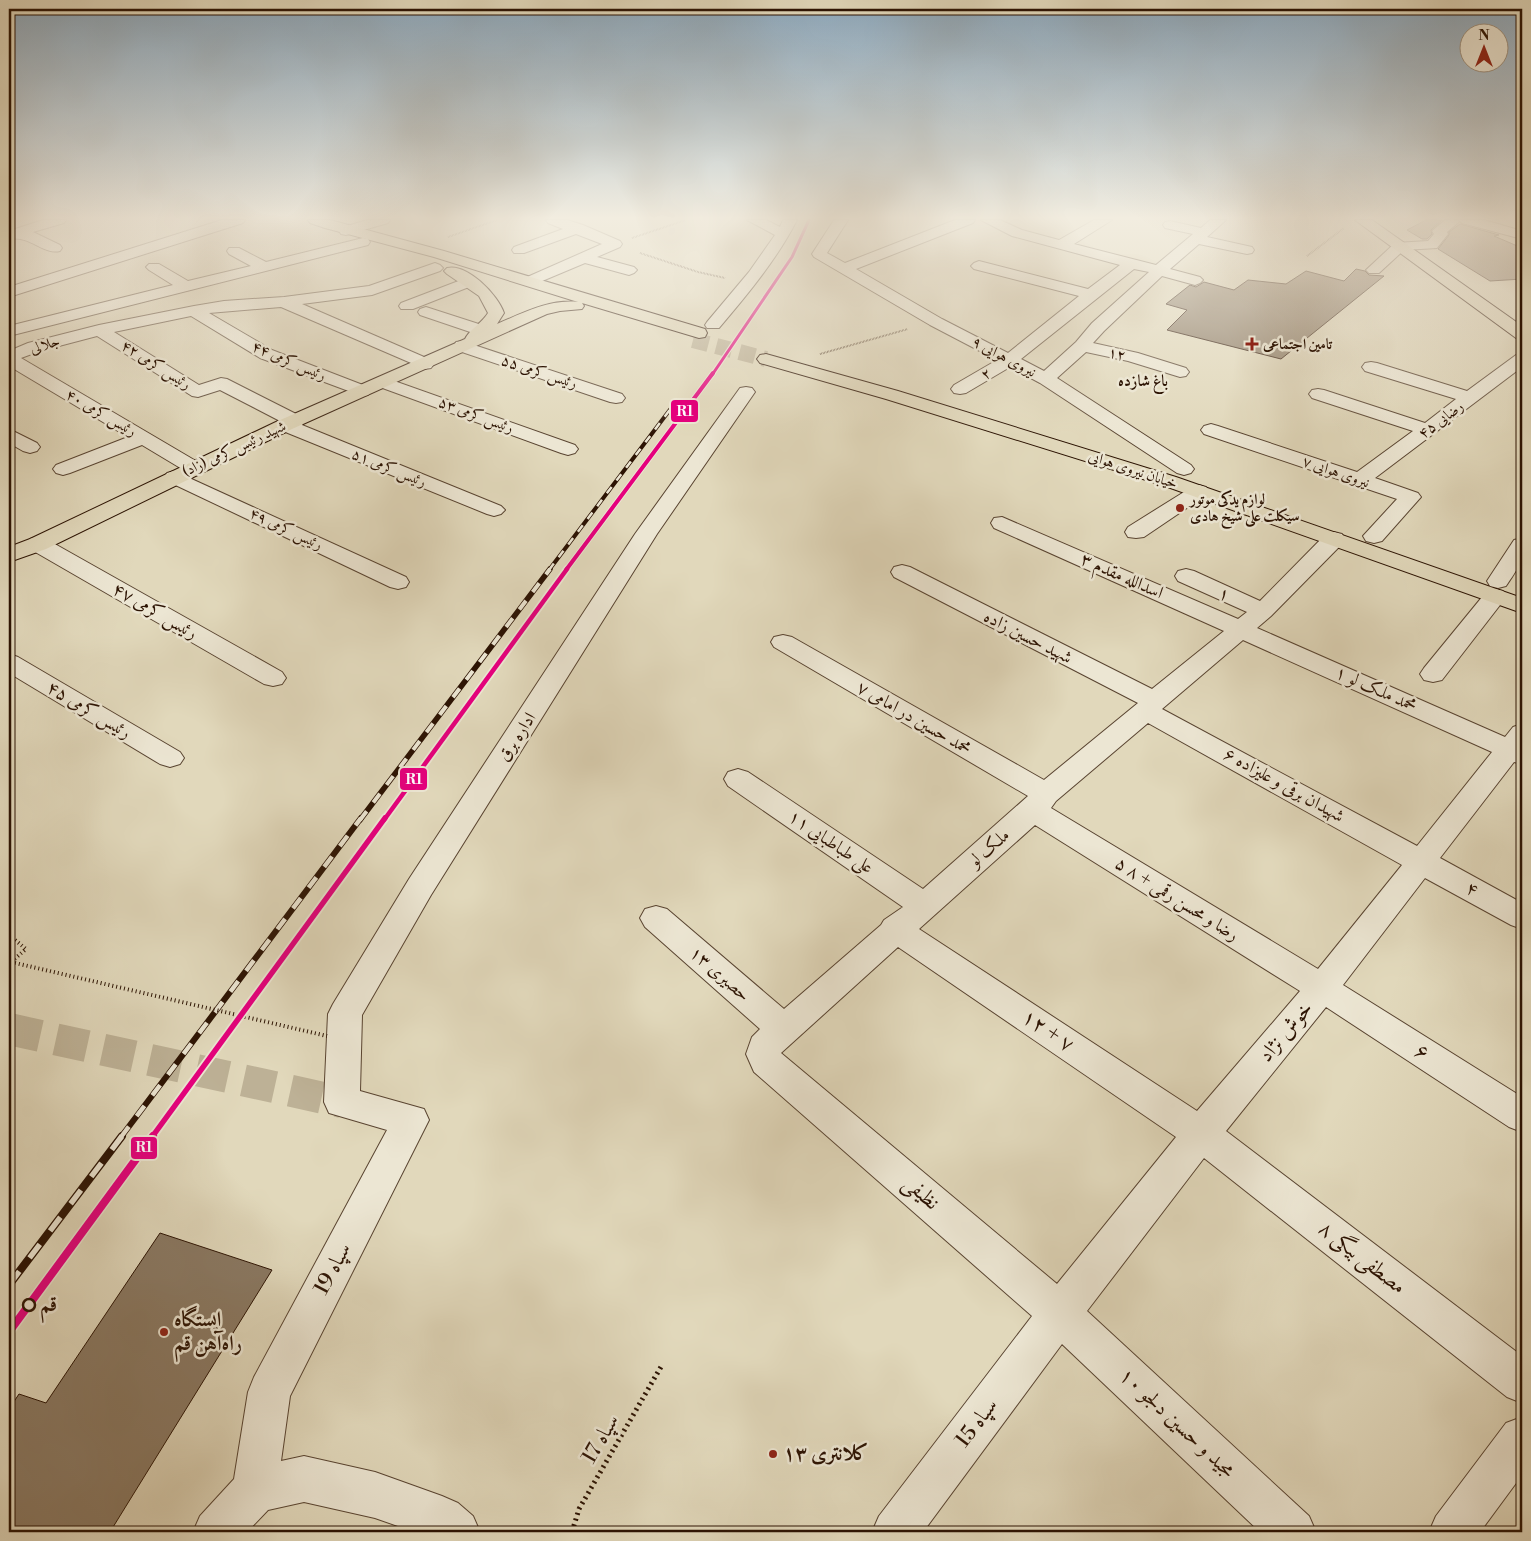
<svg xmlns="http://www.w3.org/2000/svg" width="1531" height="1541" viewBox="0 0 1531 1541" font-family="'Libre Bodoni',Amiri,serif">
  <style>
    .building { fill: #8a7963; stroke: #2c1303 }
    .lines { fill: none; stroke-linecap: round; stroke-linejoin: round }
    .minor-tunnel { stroke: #bdb196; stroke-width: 32; stroke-dasharray: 32 16; stroke-linecap: butt }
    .major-tunnel { stroke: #bdb196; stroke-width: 16; stroke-dasharray: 16 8; stroke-linecap: butt }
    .minor-casing { stroke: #594431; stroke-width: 2 }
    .major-casing { stroke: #2c1303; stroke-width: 2 }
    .path-far2 { stroke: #2c1303; stroke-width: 2; stroke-dasharray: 0.5 1; stroke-linecap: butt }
    .path-far1 { stroke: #2c1303; stroke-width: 4; stroke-dasharray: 1 3; stroke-linecap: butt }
    .path { stroke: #2c1303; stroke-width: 5; stroke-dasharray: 2 4; stroke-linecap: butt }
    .minor { fill: #ece6d3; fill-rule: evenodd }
    .major { fill: #e1d8bb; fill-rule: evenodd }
    .rail-far3-casing { stroke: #2c1303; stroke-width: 4 }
    .rail-far2-casing { stroke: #2c1303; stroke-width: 5.5 }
    .rail-far1-casing { stroke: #2c1303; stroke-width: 6 }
    .rail-casing { stroke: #2c1303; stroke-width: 8 }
    .rail-far3 { stroke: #ece6d3; stroke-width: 2.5; stroke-dasharray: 8; stroke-linecap: butt }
    .rail-far2 { stroke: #ece6d3; stroke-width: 4; stroke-dasharray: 11; stroke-linecap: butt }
    .rail-far1 { stroke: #ece6d3; stroke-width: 4.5; stroke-dasharray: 13; stroke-linecap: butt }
    .rail { stroke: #ece6d3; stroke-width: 5.5; stroke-dasharray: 17; stroke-linecap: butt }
    .path-bridge { stroke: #2c1303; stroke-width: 4; stroke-dasharray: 1 3; stroke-linecap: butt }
    .rail-1-far4-casing { stroke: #ece6d3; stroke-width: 5 }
    .rail-1-far3-casing { stroke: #ece6d3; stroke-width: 6 }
    .rail-1-far2-casing { stroke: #ece6d3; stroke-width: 8 }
    .rail-1-far1-casing { stroke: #ece6d3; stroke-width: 9 }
    .rail-1-casing { stroke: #ece6d3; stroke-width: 11 }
    .rail-1-far4 { stroke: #e5007d; stroke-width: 3 }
    .rail-1-far3 { stroke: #e5007d; stroke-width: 4 }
    .rail-1-far2 { stroke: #e5007d; stroke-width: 4.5 }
    .rail-1-far1 { stroke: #e5007d; stroke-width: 5.5 }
    .rail-1 { stroke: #e5007d; stroke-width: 8 }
    .poi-dot { fill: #8f2418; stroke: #ece6d3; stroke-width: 2 }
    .stop-dot { fill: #ece6d3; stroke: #2c1303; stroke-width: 2.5 }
    .labels { text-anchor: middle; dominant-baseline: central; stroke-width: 5; stroke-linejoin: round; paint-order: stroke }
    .far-poi-label { font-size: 15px; font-weight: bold; fill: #2c1303; stroke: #ece6d3; text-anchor: start }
    .far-street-label { font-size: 15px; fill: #2c1303; stroke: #ece6d3 }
    .far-neighbourhood-label { font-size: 16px; font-weight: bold; fill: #2c1303; stroke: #ece6d3 }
    .street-label { font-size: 18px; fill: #2c1303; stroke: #ece6d3 }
    .near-street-label { font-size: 21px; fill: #2c1303; stroke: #ece6d3 }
    .near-stop-label { font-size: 21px; font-weight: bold; fill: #2c1303; stroke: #ece6d3; text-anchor: start }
    .near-poi-label { font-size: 21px; font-weight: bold; fill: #2c1303; stroke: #ece6d3; text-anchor: start }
    .line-badge { stroke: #ece6d3; stroke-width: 2 }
    .badge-label { font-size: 14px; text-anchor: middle; font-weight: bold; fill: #fff }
  </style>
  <rect width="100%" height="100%" fill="#e1d8bb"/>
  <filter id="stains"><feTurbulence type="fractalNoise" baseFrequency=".004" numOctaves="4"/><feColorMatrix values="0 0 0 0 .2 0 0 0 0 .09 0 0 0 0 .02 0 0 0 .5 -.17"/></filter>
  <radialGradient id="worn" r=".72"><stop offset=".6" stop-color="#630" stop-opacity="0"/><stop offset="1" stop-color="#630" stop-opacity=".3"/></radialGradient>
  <!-- building -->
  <path class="building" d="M1426,220H1442L1431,230L1432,234L1427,239H1422L1407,230Z
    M1460,224L1499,235L1494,236L1522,248V279L1490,281L1438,249L1449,235V232Z
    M1356,269L1365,271L1369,275L1384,276L1281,359L1167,330L1187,310L1166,304L1190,285L1196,287L1204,282L1234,290L1248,280L1286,284L1306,271L1344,281Z
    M160,1233L272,1270L110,1532H9V1409L19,1394L46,1403Z"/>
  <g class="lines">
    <!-- minor-tunnel -->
    <path class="minor-tunnel" d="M9,1029L342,1102"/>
    <!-- major-tunnel -->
    <path class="major-tunnel" d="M693,340L766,359"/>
    <defs>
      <path id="minor" d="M43,220H66L64,223L33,232L60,245L62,248L60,251C43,255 30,235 9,239V231Z
        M222,220H245L243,223L9,297V287Z
        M367,220H390L388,223L346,235L341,234L339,231L341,228Z
        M546,220H567L583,225L620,241L622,244L620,247L597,257L634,267L637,270L634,273L629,275L585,263L535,284H525L522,281L525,278L602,244L576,234L524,253H514L512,250L514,247L563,229L548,223Z
        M747,220H766L780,227L783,220H797C777,259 748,294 719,328H707L705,325L707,322L749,272L775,235Z
        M834,220H848L827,253L845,263L955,220H975L973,223L856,269L942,319L1008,353L1079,296L974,269L971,266L974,263L979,261L1088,289L1120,265L1012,236L981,220H1000L1022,230L1059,240L1094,220H1112L1074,244L1156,265L1193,234L1165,228L1163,225L1165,222L1170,221L1201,228L1210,220H1226L1207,237L1252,247L1254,250L1252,253L1247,254L1199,244L1170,269L1200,277L1203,280L1200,283L1195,285L1162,276L1104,331L1093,343L1138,353L1186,368L1189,372L1186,376L1180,377L1128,361L1086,352L1057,378L1191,465L1194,469L1191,473L1184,475L1177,473L1040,383L1010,367L966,393L960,394L954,393L951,389L954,385L997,360L930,325L814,257L812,254ZM1134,269L1149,272L1092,323L1076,342L1044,371L1021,359Z
        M1445,220H1484L1522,231V239L1462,223L1460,221L1447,232L1448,234L1437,248L1404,250L1379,273H1369L1366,270L1395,243L1428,241L1434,234L1432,231Z
        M363,238L368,239L370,242L368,245L9,336V326L173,285L149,270L146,267L149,264H159L188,281L251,266L229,254L227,251L229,248H239L266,262Z
        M435,263L440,265L443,268L440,271L372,295L302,304L431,360L434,364L431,368L425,369L281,307L209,313L272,350L368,387L371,391L368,395L362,396L260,358L191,316L114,332L199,385L221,378L227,379L302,417L304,421L302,425L501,506L505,510L501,514L494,516L487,514L278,429L276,425L280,421L220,390L198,397L192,396L97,336L40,351L21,358L201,464L204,468L201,472L194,474L187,472L142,445L70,473L63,475L56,473L53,469L56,465L128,437L9,366V351L28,343L99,325L194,306L224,301L284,297L369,286Z
        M469,277L474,279L477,282L474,285L413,309H401L399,306L401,303Z
        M426,307L488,327L490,331L488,335L482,336L420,315L418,312L420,309Z
        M462,341L622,394L625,398L622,402L616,403L610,402L456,350L454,346L456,342Z
        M1522,354V367L1375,478L1418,493L1421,497L1382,541L1374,543L1366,541L1363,536L1397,499L1204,434L1201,430L1204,426L1211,424L1218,426L1357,472L1413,431L1312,398L1309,394L1312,390L1318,389L1324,390L1425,423L1456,399L1365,371L1362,367L1365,363L1371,362L1377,363L1467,391L1516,355Z
        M383,377L575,445L578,449L575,453L568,455L561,453L377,386L374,382L377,378Z
        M746,387L752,388L755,392L657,534L431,895L362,1015L360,1091L424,1109L429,1120L290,1396L281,1461L304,1456L375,1472L442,1496L458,1503L473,1516L480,1532H415L375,1518L304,1502L268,1510L247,1532H193L200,1516L234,1479L248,1392L254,1377L387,1130L329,1113L324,1102L328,1014L333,1004L409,879L635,534L740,388Z
        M9,429L37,443L40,447L37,451L30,453L23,451L9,443Z
        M174,471L406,577L409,582L406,587L398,589L390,587L167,481L164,477L167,473Z
        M1199,485L1206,487L1209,491L1206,495L1144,537L1136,538L1128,537L1125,532L1128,527L1192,487Z
        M1002,517L1238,619L1247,612L1178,581L1175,576L1178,571L1186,569L1194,571L1260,601L1326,534L1334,532L1342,534L1345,539L1342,544L1271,616L1257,628L1505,737L1513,727L1522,724V764L1514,762L1440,858L1522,903V929L1511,925L1425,878L1343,985L1522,1097V1132L1509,1127L1326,1007L1226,1131L1522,1356V1403L1507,1397L1204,1158L1087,1311L1309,1516L1316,1532H1260L1062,1344L923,1532H872L879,1516L1032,1316L754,1072L746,1054L752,1037L760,1029L645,927L640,918L645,909L656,906L667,909L784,1009L881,925L884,920L903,907L728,786L724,779L728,772L738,769L748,772L923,889L1028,796L774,647L771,642L774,637L783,635L792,637L1044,780L1138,703L894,577L891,572L894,567L902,565L910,567L1152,689L1224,631L994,528L991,523L994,518ZM1243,640L1492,752L1417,846L1162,709ZM1148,723L1402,865L1318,969L1051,808L1056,801ZM1035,825L1300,991L1197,1111L919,929ZM898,947L1176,1137L1057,1284L781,1053Z
        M38,537L46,539L282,672L286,678L282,684L273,686L264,684L30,549L27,544L30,539Z
        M1522,538C1523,562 1519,567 1506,586L1498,588L1490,586L1487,581L1514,540Z
        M1495,589L1503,591L1507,596L1442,680L1433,682L1424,680L1420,674L1424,668L1487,591Z
        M9,654L18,657L180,752L184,758L180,764L170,767L160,764L9,673Z
        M1522,1417V1475L1480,1532H1429L1436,1516L1506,1423Z"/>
      <path id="major" d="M308,220H330L444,251L705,329L707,333L705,337L699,338L582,303L584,306L582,309L560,311L547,314L292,429L46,549L9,562V547L30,539L278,421L465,339C469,330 482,323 488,313L479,296L447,274L444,271L447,268C467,263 498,295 504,313L497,324C523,313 549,299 578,302L434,257L325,228L310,223Z
        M1355,220H1372L1522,326V339L1516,338Z
        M766,354L898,391L1176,477L1522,598V613L1162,485L886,399L760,363L757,359L760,355Z"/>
    </defs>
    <!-- minor casing -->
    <use href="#minor" class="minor-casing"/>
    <!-- major casing -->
    <use href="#major" class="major-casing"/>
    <!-- path-far2 -->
    <path class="path-far2" d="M448,237L497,220
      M632,238L686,220
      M640,253L698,272L725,278
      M1307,256L1344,228
      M820,354L908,329"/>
    <!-- path-far1 -->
    <path class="path-far1" d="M9,935L26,949L11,962"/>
    <!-- path -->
    <path class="path" d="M572,1532L579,1509L662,1365"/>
    <!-- minor -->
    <use href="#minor" class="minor"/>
    <!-- major -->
    <use href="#major" class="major"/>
    <defs>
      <path id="rail-far3" d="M549,570L675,403"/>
      <path id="rail-far2" d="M360,820L550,569"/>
      <path id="rail-far1" d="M121,1137L361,818"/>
      <path id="rail" d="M9,1285L122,1136"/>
    </defs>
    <!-- rail-far3 casing -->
    <use href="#rail-far3" class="rail-far3-casing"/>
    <!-- rail-far2 casing -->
    <use href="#rail-far2" class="rail-far2-casing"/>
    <!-- rail-far1 casing -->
    <use href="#rail-far1" class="rail-far1-casing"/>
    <!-- rail casing -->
    <use href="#rail" class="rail-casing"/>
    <!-- rail-far3 -->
    <use href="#rail-far3" class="rail-far3"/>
    <!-- rail-far2 -->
    <use href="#rail-far2" class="rail-far2"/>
    <!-- rail-far1 -->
    <use href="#rail-far1" class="rail-far1"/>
    <!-- rail -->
    <use href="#rail" class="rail"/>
    <!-- path-bridge -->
    <path class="path-bridge" d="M11,962L327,1036"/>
    <defs>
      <path id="rail-1-far4" d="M712,375L792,257L809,220"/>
      <path id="rail-1-far3" d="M566,570L713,373"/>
      <path id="rail-1-far2" d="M384,820L567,569"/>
      <path id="rail-1-far1" d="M152,1137L385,818"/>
      <path id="rail-1" d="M9,1332L153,1136"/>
    </defs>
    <!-- rail-1-far4 casing -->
    <use href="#rail-1-far4" class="rail-1-far4-casing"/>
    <!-- rail-1-far3 casing -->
    <use href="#rail-1-far3" class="rail-1-far3-casing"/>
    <!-- rail-1-far2 casing -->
    <use href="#rail-1-far2" class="rail-1-far2-casing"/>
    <!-- rail-1-far1 casing -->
    <use href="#rail-1-far1" class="rail-1-far1-casing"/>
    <!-- rail-1 casing -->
    <use href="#rail-1" class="rail-1-casing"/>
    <!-- rail-1-far4 -->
    <use href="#rail-1-far4" class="rail-1-far4"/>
    <!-- rail-1-far3 -->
    <use href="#rail-1-far3" class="rail-1-far3"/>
    <!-- rail-1-far2 -->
    <use href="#rail-1-far2" class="rail-1-far2"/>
    <!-- rail-1-far1 -->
    <use href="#rail-1-far1" class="rail-1-far1"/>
    <!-- rail-1 -->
    <use href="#rail-1" class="rail-1"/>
  </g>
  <!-- sky -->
  <linearGradient id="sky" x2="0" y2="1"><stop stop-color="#8ca8bd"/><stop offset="0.5" stop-color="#f2ede0"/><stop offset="1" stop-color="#f2ede0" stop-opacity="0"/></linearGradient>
  <rect width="1531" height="436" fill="url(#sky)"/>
  <!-- markers -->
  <g class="poi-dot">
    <path d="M1249.5 336.5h5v5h5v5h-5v5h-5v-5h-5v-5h5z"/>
    <circle cx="1180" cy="508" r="5"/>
    <circle cx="164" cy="1332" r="5"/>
    <circle cx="773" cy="1454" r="5"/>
  </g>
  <circle class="stop-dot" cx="29" cy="1305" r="6"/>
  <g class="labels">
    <!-- far-poi labels -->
    <g class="far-poi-label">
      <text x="1263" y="344">تامین اجتماعی</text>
      <text x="1190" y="499">لوازم یدکی موتور<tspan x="1190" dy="17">سیکلت علی شیخ هادی</tspan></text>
    </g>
    <!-- far-street labels -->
    <g class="far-street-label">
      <text transform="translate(45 345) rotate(-17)">جلالی</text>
      <text transform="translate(1117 354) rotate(12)">۱۲</text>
      <text transform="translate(1004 357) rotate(28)">نیروی هوایی ۹</text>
      <text transform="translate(289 361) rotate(23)">رئیس کرمی ۴۴</text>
      <text transform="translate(156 365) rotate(32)">رئیس کرمی ۴۲</text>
      <text transform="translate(539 372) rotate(18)">رئیس کرمی ۵۵</text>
      <text transform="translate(986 374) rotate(-30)">۲</text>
      <text transform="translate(101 413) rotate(30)">رئیس کرمی ۴۰</text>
      <text transform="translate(476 415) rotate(20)">رئیس کرمی ۵۳</text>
      <text transform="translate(1441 420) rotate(-37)">رضایی ۴۵</text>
      <text transform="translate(234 449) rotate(-25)">شهید رئیس کرمی (زاد)</text>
      <text transform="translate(389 468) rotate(22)">رئیس کرمی ۵۱</text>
      <text transform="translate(1133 470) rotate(18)">خیابان نیروی هوایی</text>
      <text transform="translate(1336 472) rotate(19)">نیروی هوایی ۷</text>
      <text transform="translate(286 529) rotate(25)">رئیس کرمی ۴۹</text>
    </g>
    <!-- far-neighbourhood labels -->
    <g class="far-neighbourhood-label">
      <text x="1143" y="381">باغ شازده</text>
    </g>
    <!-- street labels -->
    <g class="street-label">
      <text transform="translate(1122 576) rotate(24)">۳ اسدالله مقدم</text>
      <text transform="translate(1224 594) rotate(25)">۱</text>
      <text transform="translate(155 611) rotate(30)">رئیس کرمی ۴۷</text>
      <text transform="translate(1028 637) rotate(27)">شهید حسین زاده</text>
      <text transform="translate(1376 689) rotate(24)">۱ محمد ملک لو</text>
      <text transform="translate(89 710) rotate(31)">رئیس کرمی ۴۵</text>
      <text transform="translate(914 718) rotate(30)">۷ محمد حسین در امامی</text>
      <text transform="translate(517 737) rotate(-57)">اداره برق</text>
      <text transform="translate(1284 785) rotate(29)">۶ شهیدان برقی و علیزاده</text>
      <text transform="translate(831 842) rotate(34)">۱۱ علی طباطبایی</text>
      <text transform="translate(989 848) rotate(-41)">ملک لو</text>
      <text transform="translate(1472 889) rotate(29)">۴</text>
      <text transform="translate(1177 899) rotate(32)">۵ رضا و محسن رقمی + ۸</text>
      <text transform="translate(720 974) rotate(41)">۱۳ حصیری</text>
    </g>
    <!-- near-street labels -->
    <g class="near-street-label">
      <text transform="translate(1048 1031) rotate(34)">۱۲ + ۷</text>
      <text transform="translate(1286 1032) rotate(-50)">خوش نژاد</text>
      <text transform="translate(1422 1052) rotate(33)">۶</text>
      <text transform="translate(921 1193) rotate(41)">نظیفی</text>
      <text transform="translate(1362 1258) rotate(38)">۸ مصطفی بیگی</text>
      <text transform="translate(333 1269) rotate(-62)">سپاه 19</text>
      <text transform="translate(977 1423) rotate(-53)">سپاه 15</text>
      <text transform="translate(1177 1423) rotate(43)">۱۰ مجید و حسین دلجو</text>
      <text transform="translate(601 1439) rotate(-60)">سپاه 17</text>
    </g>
    <!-- near-stop labels -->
    <g class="near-stop-label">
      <text x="40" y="1305">قم</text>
    </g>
    <!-- near-poi labels -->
    <g class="near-poi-label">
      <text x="174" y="1320">ایستگاه<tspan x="174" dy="24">راه‌آهن قم</tspan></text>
      <text x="783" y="1454">کلانتری ۱۳</text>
    </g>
  </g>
  <g class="line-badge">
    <rect x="670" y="399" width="29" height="24" rx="5" fill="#e5007d"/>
    <rect x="399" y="767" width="29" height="24" rx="5" fill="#e5007d"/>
    <rect x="130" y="1136" width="28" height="24" rx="5" fill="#e5007d"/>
  </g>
  <g class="badge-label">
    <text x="685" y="416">R1</text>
    <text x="414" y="784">R1</text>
    <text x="144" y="1152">R1</text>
  </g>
  <!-- margin -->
  <rect width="1531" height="1541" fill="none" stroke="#e1d8bb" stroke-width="30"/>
  <rect x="10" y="10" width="1511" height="1521" fill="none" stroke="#2c1303" stroke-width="2.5"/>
  <rect x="15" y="15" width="1501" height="1511" fill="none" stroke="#2c1303"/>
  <!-- north arrow -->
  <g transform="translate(1484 48)"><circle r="24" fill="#ece6d3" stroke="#9f9280"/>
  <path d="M0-4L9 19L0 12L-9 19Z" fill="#8f2418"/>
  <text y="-8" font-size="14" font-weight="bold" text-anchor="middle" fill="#2c1303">N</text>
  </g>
  <rect width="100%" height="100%" filter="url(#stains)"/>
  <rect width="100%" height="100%" fill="url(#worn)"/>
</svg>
